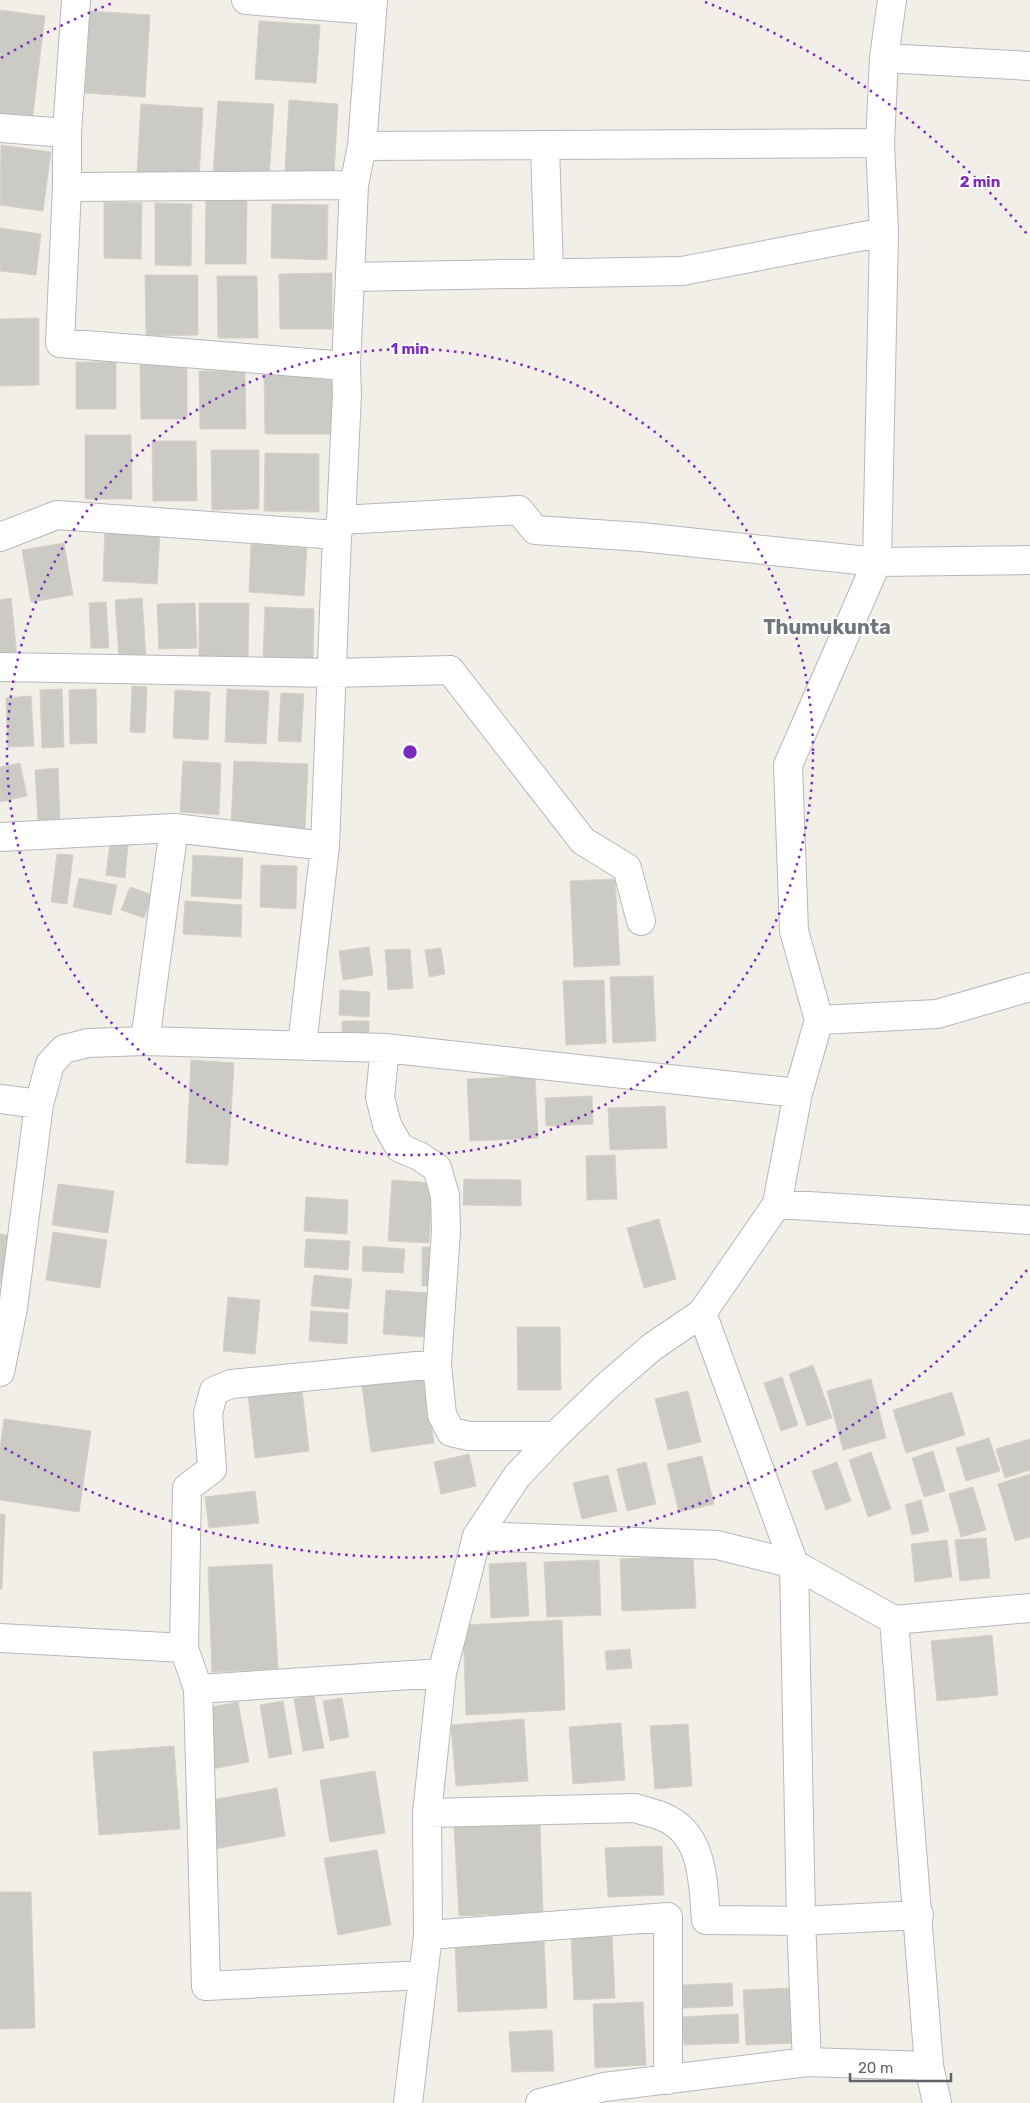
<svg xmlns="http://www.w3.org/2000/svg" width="1030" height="2103" viewBox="0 0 1030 2103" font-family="Rubik,sans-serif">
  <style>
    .building { fill: #cccac5; stroke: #d6d1c6 }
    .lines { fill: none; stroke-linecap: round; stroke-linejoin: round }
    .street-casing { stroke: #b5b8bc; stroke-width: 30 }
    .street { stroke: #fff; stroke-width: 28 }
    .ring { fill: none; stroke: #7b2cbf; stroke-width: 2.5; stroke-dasharray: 2.5 5 }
    .labels { text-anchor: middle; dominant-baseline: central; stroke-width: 4; stroke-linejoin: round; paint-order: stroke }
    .quarter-label { font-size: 20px; font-weight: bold; fill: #70757a; stroke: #fff }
    .centre { fill: #7b2cbf; stroke: #fff; stroke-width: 2.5 }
    .ring-label { font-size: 15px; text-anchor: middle; font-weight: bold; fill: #7b2cbf; stroke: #fff; stroke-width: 4; stroke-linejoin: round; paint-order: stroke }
  </style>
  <rect width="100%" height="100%" fill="#f1efe8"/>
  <!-- building -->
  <path class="building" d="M0,10L45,16L32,122L0,118Z
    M90,11L150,15L145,97L85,93Z
    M259,21L320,25L316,83L255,79Z
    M289,100L338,104L334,174L285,171Z
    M218,101L274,104L269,179L213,175Z
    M141,104L203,108L199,177L137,173Z
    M1,145L51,152L43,211L0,205Z
    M206,197L247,198L246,264H205Z
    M104,202L142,203L141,259L104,258Z
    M155,203L192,204L191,266L155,265Z
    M272,204L328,205L327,260L271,258Z
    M0,228L41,234L36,275L0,271Z
    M332,273V329H280L279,274Z
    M145,275H198V335L146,336Z
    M217,276H257L258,338H218Z
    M39,318V385L0,386V319Z
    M76,362H116V409H76Z
    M140,365H187V419H141Z
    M199,371H245L246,429H200Z
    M336,371L337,434H265L264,372Z
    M85,435H131L132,499H85Z
    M152,441H196L197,501H153Z
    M211,450H259V509L212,510Z
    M265,453L319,454V512L264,511Z
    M105,530L160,533L157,584L103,581Z
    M64,543L73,595L31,602L22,550Z
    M251,544L307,548L304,596L249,592Z
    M11,598L17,656L0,658V600Z
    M142,598L146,656L119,658L115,600Z
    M106,602L109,648H91L89,603Z
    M195,603L197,648L159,649L157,604Z
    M199,603H249L248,661H199Z
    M265,607L314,609L313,659L263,657Z
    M132,686L147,687L145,733L130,732Z
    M62,689L64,747L42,748L40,690Z
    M96,689L97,743L70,744L69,690Z
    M227,689L269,691L266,744L225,742Z
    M175,690L210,692L208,740L173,738Z
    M281,693L304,694L301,742L278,741Z
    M31,696L34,746L8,747L6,698Z
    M183,761L221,763L219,815L180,812Z
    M234,761L308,764L305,830L231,826Z
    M20,763L27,796L0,802V767Z
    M58,768L60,820L38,821L35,770Z
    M110,842L128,844L125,878L106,875Z
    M57,854L73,855L67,904L51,902Z
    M193,855L243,858L241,899L191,896Z
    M261,865L297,866L296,909L260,907Z
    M79,878L117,885L111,915L73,907Z
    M615,879L620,965L574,967L570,881Z
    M130,887L152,895L144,918L121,910Z
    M185,901L242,905L241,937L183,934Z
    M369,947L373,975L343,980L339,951Z
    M441,948L445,974L429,977L425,950Z
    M410,949L413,988L388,990L385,950Z
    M653,976L656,1041L613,1043L610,977Z
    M604,980L606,1043L566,1045L563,981Z
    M340,990L370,992L369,1017L339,1015Z
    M342,1021H369V1039H342Z
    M191,1060L234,1063L228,1165L186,1163Z
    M535,1076L538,1138L470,1141L467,1079Z
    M592,1096L593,1124L546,1126L545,1098Z
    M665,1106L667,1148L610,1150L608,1108Z
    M615,1155L617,1199L587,1200L586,1156Z
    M464,1179L521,1180V1206L463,1205Z
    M392,1180L432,1183L429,1243L388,1241Z
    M58,1184L114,1191L108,1233L52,1225Z
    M306,1197L348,1200L347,1234L304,1231Z
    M659,1219L676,1279L644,1288L627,1228Z
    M53,1232L107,1240L100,1288L46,1280Z
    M0,1234L18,1237L11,1285L0,1284Z
    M306,1239L350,1241L348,1270L304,1267Z
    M363,1246L405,1249L403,1273L362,1271Z
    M422,1247H439L438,1285L422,1286Z
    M314,1275L352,1279L349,1309L311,1306Z
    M386,1290L428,1293L425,1337L383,1334Z
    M228,1297L260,1300L255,1354L223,1351Z
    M311,1311L348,1313L347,1344L309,1341Z
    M517,1327H560L561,1390H518Z
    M813,1365L832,1418L807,1426L789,1374Z
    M423,1370L434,1443L371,1452L361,1379Z
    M782,1377L798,1425L781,1431L764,1383Z
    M871,1379L886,1438L843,1450L827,1391Z
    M302,1389L309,1451L255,1458L248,1394Z
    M688,1391L701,1442L668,1450L655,1399Z
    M952,1392L965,1435L906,1453L893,1410Z
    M4,1419L91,1431L79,1512L0,1500V1448Z
    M989,1438L1000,1471L966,1481L956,1448Z
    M1030,1439V1470L1005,1478L996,1449Z
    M933,1451L945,1491L924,1497L912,1458Z
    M871,1452L891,1509L868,1517L849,1460Z
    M469,1454L476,1486L441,1494L434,1462Z
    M702,1456L714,1504L679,1512L667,1464Z
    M646,1462L656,1504L627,1511L617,1469Z
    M837,1462L851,1501L826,1510L812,1471Z
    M1030,1474V1537L1015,1541L998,1484Z
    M608,1475L617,1511L582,1519L573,1483Z
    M973,1487L986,1530L961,1537L949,1494Z
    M255,1491L259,1523L209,1528L205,1497Z
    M921,1500L929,1531L912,1535L905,1505Z
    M0,1514L5,1515L2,1589H0Z
    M986,1538L990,1578L960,1581L955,1540Z
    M947,1540L952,1577L915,1582L911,1544Z
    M693,1556L696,1608L622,1611L620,1559Z
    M599,1560L601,1615L547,1617L544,1562Z
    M526,1562L529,1616L491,1618L489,1564Z
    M272,1564L278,1669L212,1672L208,1567Z
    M562,1620L565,1710L466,1715L463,1625Z
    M992,1635L998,1695L937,1701L931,1641Z
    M630,1649L632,1668L607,1670L605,1651Z
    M314,1696L324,1748L303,1751L294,1699Z
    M342,1698L349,1737L330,1741L323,1701Z
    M283,1701L292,1754L269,1758L260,1705Z
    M238,1702L249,1762L212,1769L201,1709Z
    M524,1719L528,1781L456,1786L451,1725Z
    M621,1723L625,1780L573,1784L569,1727Z
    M688,1724L692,1786L655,1789L650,1726Z
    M174,1746L180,1829L99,1835L93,1752Z
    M375,1771L385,1833L330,1842L320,1780Z
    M277,1788L285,1836L215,1849L206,1801Z
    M540,1822L543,1912L459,1916L454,1826Z
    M662,1846L664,1895L608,1897L605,1848Z
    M377,1850L391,1925L338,1935L324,1858Z
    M0,1892H31L35,2028L0,2029Z
    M612,1935L615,1998L574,2000L571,1936Z
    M544,1941L547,2008L458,2012L455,1945Z
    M732,1983L733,2006L683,2008L682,1985Z
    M792,1988L795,2043L746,2045L743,1990Z
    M643,2002L646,2065L595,2068L593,2004Z
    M738,2014L739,2043L684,2045L682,2017Z
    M552,2030L554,2071L512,2072L509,2032Z"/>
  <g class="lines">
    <defs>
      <path id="street" d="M76,0L67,133V187L60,343L346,366
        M246,0L372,10
        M884,58L1030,66
        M0,128L67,133
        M362,146L880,143
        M545,146L549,273
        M67,187L354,185
        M350,277L682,271L884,232
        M341,520L519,510L535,530L641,537L877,562L1030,560
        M0,537L57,515L337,535
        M0,667L333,673L450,670L583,841L627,868L641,921
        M0,837L174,828L325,846
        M819,1020L937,1014L1030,987
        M145,1041L174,828
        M302,1045L325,846L337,535L341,520L347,394L346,366L354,185L362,146L373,0
        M385,1048L380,1097L387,1125L400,1148L419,1156L437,1168L445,1195L446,1231L437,1364L442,1415L451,1432L469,1436H555
        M0,1099L39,1104L50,1064L64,1049L88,1043L145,1041L385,1048L798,1093
        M777,1204L1030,1220
        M702,1313L794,1564L801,1921L807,2062
        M0,1372L13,1308L39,1104
        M477,1536L717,1545L794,1564L894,1620L929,2066L937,2103
        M894,1620L1030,1608
        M0,1638L184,1648L198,1689L442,1673
        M184,1648L187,1488L212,1469L208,1413L214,1391L231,1384L437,1364
        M198,1689L206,1986L423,1975
        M427,1813L635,1808C644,1811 653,1813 661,1816C704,1832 703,1882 706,1920L801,1921L919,1915
        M428,1935L668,1917V2080
        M408,2103L428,1935L427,1813L442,1673L477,1536L517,1476L555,1436L606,1387L652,1347L702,1313L777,1204L798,1093L819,1020L794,931L788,765L877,562L884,232L880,143L884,58L892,0
        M540,2103L604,2087L807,2062L929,2066"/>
    </defs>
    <!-- street casing -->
    <use href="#street" class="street-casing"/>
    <!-- street -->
    <use href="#street" class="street"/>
  </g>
  <!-- distance rings -->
  <g class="ring">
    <circle cx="410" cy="752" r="403"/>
    <path d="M1027 1270A806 806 0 0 1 1 1446M1 58A806 806 0 0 1 115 2M705 2A806 806 0 0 1 1027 234"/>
  </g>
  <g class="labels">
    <!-- quarter labels -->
    <g class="quarter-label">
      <text x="827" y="627">Thumukunta</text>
    </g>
  </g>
  <circle cx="410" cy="752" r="8" class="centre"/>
  <g class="ring-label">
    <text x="980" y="187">2 min</text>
    <text x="410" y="354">1 min</text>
  </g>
  <!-- scale -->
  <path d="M850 2073v8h101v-8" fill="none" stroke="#5f6368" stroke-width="2.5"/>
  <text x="858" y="2073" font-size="15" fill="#5f6368" stroke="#ffffff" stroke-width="4" paint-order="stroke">20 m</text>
</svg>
